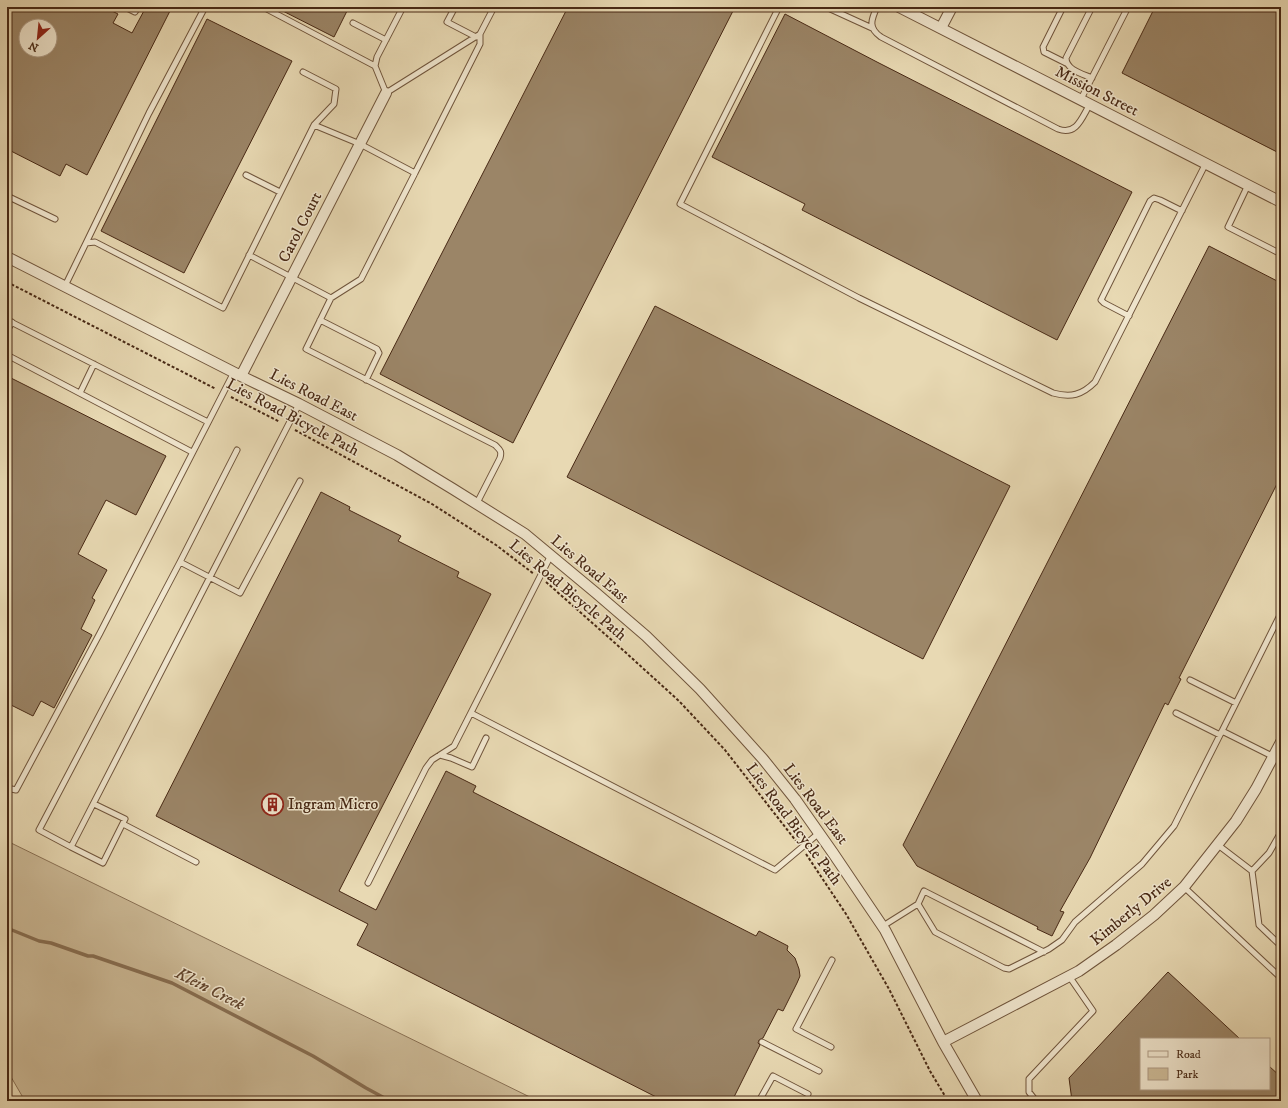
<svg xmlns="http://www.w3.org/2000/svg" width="1288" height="1108" viewBox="0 0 1288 1108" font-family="'IM FELL DW Pica',serif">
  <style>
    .green { fill: #cdbb98; stroke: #8a7256 }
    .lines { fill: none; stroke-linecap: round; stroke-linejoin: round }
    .stream { stroke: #886f53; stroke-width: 3.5 }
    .building { fill: #9b8567; stroke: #482915; fill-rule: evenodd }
    .lane-casing { stroke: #70553c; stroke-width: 7 }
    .street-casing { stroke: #70553c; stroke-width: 12 }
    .path { stroke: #482915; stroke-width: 2; stroke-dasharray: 3 2; stroke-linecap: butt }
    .lane { stroke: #f0e6ce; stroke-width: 5 }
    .street { stroke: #f0e6ce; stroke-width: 10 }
    .labels { text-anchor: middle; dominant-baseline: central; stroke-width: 3; stroke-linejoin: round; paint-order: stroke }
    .street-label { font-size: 16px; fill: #482915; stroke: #f0e6ce }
    .poi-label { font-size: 16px; fill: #482915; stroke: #f0e6ce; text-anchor: start }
    .water-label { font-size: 17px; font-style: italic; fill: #62462f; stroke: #f0e6ce }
  </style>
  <rect width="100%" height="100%" fill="#e8d9b3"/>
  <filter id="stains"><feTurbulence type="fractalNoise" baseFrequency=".005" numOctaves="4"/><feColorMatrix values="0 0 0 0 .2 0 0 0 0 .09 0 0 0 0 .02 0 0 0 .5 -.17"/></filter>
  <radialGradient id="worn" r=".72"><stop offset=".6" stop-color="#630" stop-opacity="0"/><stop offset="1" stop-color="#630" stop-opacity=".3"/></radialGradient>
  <!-- green -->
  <path class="green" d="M7,841L538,1101H25L7,1070Z"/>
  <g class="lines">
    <!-- stream -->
    <path class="stream" d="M7,928L39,941L51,943L88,956H93L172,983L313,1056L366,1088L390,1101"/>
  </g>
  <!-- building -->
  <path class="building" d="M7,7H104L118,14L113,23L132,33L146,7H172L87,175L66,164L60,176L7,149ZM26,26H50V50H26Z
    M275,7H349L334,37Z
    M568,7H735L513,443L380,374Z
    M1155,7H1281V154L1122,73Z
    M785,14L877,62L1132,192L1057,340L802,210L805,204L712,157Z
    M207,19L292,61L184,273L101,231Z
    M1209,246L1281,283V476L1179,678L1181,679L1168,705L1165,703L1090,858L1060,911L1064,912L1052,936L1037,929L1038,927L917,866L903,845Z
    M655,306L1010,486L923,659L567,477Z
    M7,376L166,456L136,515L106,500L78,554L107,570L92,598L95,600L81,629L92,635L54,708L41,701L33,716L7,703Z
    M321,492L350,507L349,510L401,536L398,541L459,572L457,577L491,594L339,891L376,910L446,771L476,786L473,792L756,936L759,931L788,946L787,950L795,958L799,969L800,976L797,983L783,1011L778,1009L763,1038L759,1040L758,1043L760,1045L732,1101H664L357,945L368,924L156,816Z
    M1168,972L1240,1039H1141V1089H1269V1066L1281,1077V1101H1072L1069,1078Z"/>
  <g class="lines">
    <defs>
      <path id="lane" d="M125,7L135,12L138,7
        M263,7L375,66
        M403,7L377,57L375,66L386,93L480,34L494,7
        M455,7L447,22L476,37
        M779,7L680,204L859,298L1053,393C1071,398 1082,395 1095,382L1206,163
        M826,7L872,28
        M877,7C871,20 868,28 881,37L1058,129C1077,136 1082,117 1090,104
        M1063,7L1043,47L1044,52L1066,63
        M353,23L386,40
        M1092,78C1083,74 1066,70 1066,58L1092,7
        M1081,99L1128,7
        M314,125L360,144L415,173L480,44V34
        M246,175L280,192
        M1248,185L1228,227L1281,254
        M7,196L55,219
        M86,243L149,113L205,7
        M249,255L331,298L306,349L495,445C500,450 502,451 500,458L477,503
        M65,286L86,243L95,242L223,308L314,125L334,104L336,89L303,72
        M331,298L361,279L415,173
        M1129,316L1104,303L1101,300L1150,201L1154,198L1160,200L1182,211
        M7,320L208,422
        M320,320L377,349L379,353L366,380
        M7,331L12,322
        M7,355L192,452
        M80,393L94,364
        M237,450L180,562L39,830L71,847L299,404
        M180,562L240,593L300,481
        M1190,680L1236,703
        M471,713L775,870L819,833
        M1176,713L1220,735
        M440,755L451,758L472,767L486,738
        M1274,757L1222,731L1281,613
        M7,788L16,790L100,633L234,372
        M123,824L196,862
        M1218,845L1252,871L1259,925L1281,946
        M71,847L103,863L125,819L94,804
        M1252,871L1269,853L1281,832
        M368,883L426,768L432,760L454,746L551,555
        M1184,887L1281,978
        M918,904L924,891L1044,952
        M883,926L918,904L935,932L1004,968L1009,969L1049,949L1062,940L1075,922L1142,864L1174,826L1222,731
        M762,1042L819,1071
        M831,1047L796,1029L832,960
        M759,1101L773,1076L808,1094
        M1036,1101L1029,1092V1079L1093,1011L1069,976"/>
      <path id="street" d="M899,7L1281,202
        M941,28L952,7
        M7,257L241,376L299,404L397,455L453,489L525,534L596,593L646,636L700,689L763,759L795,799L833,853L885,930L943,1042L977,1101
        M241,376L386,93
        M943,1042L1079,971L1116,945L1154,915L1184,887L1236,821L1256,789L1281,742"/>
    </defs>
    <!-- lane casing -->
    <use href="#lane" class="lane-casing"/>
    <!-- street casing -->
    <use href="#street" class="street-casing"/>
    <!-- path -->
    <path class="path" d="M7,282L216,389
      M231,397L280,422
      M295,430L432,504L496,545L534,574
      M546,582L624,651L679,701L725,750L796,841
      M806,854L846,914L889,989L930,1071L948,1101"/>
    <!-- lane -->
    <use href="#lane" class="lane"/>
    <!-- street -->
    <use href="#street" class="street"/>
  </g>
  <!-- icons -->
  <defs>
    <symbol id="building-ring" viewBox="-11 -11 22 22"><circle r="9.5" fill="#f0e6ce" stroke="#8f2418" stroke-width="1.5"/><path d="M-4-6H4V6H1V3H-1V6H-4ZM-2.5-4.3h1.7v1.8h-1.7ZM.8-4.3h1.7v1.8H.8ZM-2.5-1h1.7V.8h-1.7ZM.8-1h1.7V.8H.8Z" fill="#8f2418"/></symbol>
  </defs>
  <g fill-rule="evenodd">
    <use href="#building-ring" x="260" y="792" width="25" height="25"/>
  </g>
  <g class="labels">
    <!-- street labels -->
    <g class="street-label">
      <text transform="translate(1097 91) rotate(27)">Mission Street</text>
      <text transform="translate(300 227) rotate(-63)">Carol Court</text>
      <text transform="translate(314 395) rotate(27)">Lies Road East</text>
      <text transform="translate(293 417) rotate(28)">Lies Road Bicycle Path</text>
      <text transform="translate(590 569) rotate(40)">Lies Road East</text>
      <text transform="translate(568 590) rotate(40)">Lies Road Bicycle Path</text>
      <text transform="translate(816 804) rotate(53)">Lies Road East</text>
      <text transform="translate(794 824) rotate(53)">Lies Road Bicycle Path</text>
      <text transform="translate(1131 911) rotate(-39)">Kimberly Drive</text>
    </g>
    <!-- poi labels -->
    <g class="poi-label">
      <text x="288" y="804">Ingram Micro</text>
    </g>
    <!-- water labels -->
    <g class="water-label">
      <text transform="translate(210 989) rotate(27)">Klein Creek</text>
    </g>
  </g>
  <!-- margin -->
  <rect width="1288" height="1108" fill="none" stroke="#e8d9b3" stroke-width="24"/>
  <rect x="8" y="8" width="1272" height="1092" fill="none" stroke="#482915" stroke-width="2"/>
  <rect x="12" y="12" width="1264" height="1084" fill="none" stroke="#482915"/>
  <!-- legend -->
  <rect x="1140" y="1038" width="130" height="52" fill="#f0e6ce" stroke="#ad9a84"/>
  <rect x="1148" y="1051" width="20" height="6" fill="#f0e6ce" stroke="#ad9a84"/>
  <text x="1176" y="1058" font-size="12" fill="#482915">Road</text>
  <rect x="1148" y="1068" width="20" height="12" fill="#cdbb98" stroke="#ad9a84"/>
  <text x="1176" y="1078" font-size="12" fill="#482915">Park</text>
  <!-- north arrow -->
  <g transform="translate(38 38) rotate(207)"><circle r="19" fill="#f0e6ce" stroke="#ad9a84"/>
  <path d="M0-3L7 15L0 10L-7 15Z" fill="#8f2418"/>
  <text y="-6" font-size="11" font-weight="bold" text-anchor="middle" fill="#482915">N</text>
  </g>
  <rect width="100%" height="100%" filter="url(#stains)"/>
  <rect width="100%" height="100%" fill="url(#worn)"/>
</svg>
